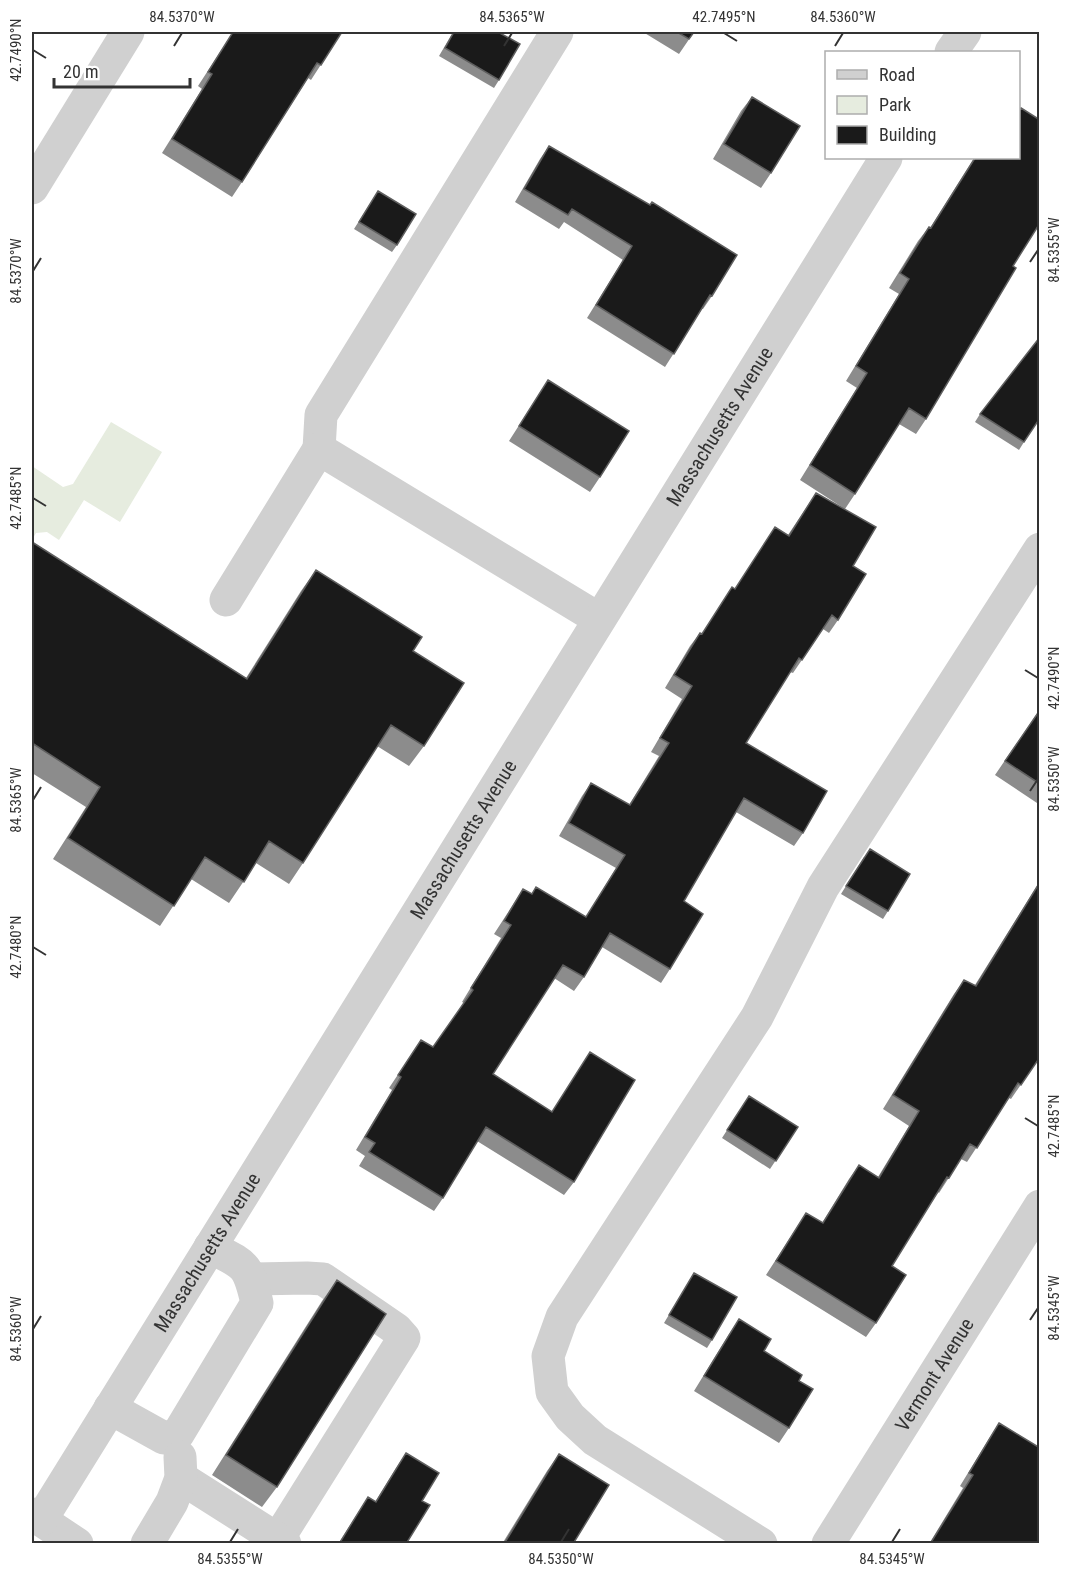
<svg xmlns="http://www.w3.org/2000/svg" width="1071" height="1575" viewBox="0 0 1071 1575" font-family="'Roboto Condensed',sans-serif">
  <style>
    .green { fill: #e6ecdf }
    .lines { fill: none; stroke-linecap: round; stroke-linejoin: round }
    .minor { stroke: #d0d0d0; stroke-width: 33 }
    .wall { fill: #8c8c8c }
    .building { fill: #1a1a1a; stroke: #5f5f5f; stroke-width: 1.5 }
    .ticks { fill: none; stroke: #333; stroke-width: 2 }
    .labels { text-anchor: middle; dominant-baseline: central; stroke-width: 6; stroke-linejoin: round; paint-order: stroke }
    .street-label { font-size: 20px; fill: #333; stroke: #fff }
    .neatline { fill: none; stroke: #333; stroke-width: 2 }
    .ticks-label { font-size: 15px; text-anchor: middle; fill: #333 }
  </style>
  <rect width="100%" height="100%" fill="#fff"/>
  <!-- green -->
  <path class="green" d="M111,422L162,452L120,522L84,500L59,540L47,532L36,533L32,540V466L63,487L73,484Z"/>
  <g class="lines">
    <!-- minor -->
    <g class="minor">
      <path d="M951,52L965,32"/>
      <path d="M32,188L128,32"/>
      <path d="M319,449L321,415L557,32"/>
      <path d="M226,600L319,449L599,619"/>
      <path d="M252,1279L307,1278L323,1279L396,1329L404,1338L278,1539"/>
      <path d="M110,1408L164,1438L178,1434L257,1303C248,1263 245,1265 210,1247"/>
      <path d="M181,1478L285,1544"/>
      <path d="M32,1514L77,1544"/>
      <path id="s1" d="M41,1520L886,158"/>
      <path d="M147,1544L172,1502L181,1478L180,1457"/>
      <path d="M761,1544L595,1440L570,1417L552,1392L548,1356L562,1317L757,1017L823,887L1040,549"/>
      <path id="s2" d="M828,1544L1040,1206"/>
    </g>
  </g>
  <!-- wall -->
  <path class="wall" d="M233,32H342L311,80L308,78L242,182L232,197L162,153L202,89L198,86Z
    M453,32H498L499,80L494,88L439,56Z
    M643,32H694L679,54Z
    M752,97L771,173L761,188L713,159L741,111Z
    M549,146L712,296L703,309H702L665,367L587,318L623,260L564,222L559,229L515,202L540,159Z
    M974,158H1018L1013,266L926,419L916,434L899,424L855,494L845,509L800,480L857,388L846,381L899,294L889,288L918,241L929,227L930,228Z
    M378,191L397,245L392,252L354,229Z
    M548,380L600,477L590,492L509,441Z
    M980,414L1024,442L1019,450L975,422Z
    M816,493L853,566L838,620L829,633L823,629L793,673L790,672L746,743L803,833L794,846L736,812L684,901L670,969L661,983L602,947L584,977L574,991L554,978L493,1074L552,1112L590,1052L574,1182L564,1195L477,1141L443,1198L434,1211L359,1166L365,1156L356,1150L392,1090L389,1088L421,1040L433,1047L464,1003L462,1002L501,938L494,934L514,903L523,889L531,894L536,887L586,917L616,868L559,836L582,796L591,783L629,805L659,756L651,752L682,699L665,688L690,646L700,633L702,634L732,587L735,589L775,527L788,535Z
    M32,542L246,678L301,591L316,570L413,651L424,746L409,766L377,746L303,863L289,884L256,863L229,903L191,879L160,926L53,859L86,807L32,773Z
    M1040,709V805L995,775Z
    M864,857L888,911L883,919L841,894Z
    M1040,881V1057L1011,1099L1009,1098L967,1162L961,1159L939,1193L938,1192L892,1266L876,1323L866,1337L766,1275L806,1213L822,1223L849,1179L859,1165L878,1177L909,1126L883,1109L954,994L964,980L975,985Z
    M749,1096L798,1127L770,1169L722,1138Z
    M694,1273L712,1340L707,1348L664,1323Z
    M337,1280L277,1487L262,1507L212,1475L322,1301Z
    M739,1319L764,1351L789,1428L779,1443L694,1391L729,1334Z
    M999,1423L1040,1544H929L963,1488L960,1486L990,1437Z
    M406,1453L422,1501L406,1544H338L368,1497L375,1502L396,1468Z
    M559,1454L573,1544H502L547,1471Z"/>
  <!-- building -->
  <path class="building" d="M233,32H342L321,65L317,63L242,182L172,139L212,74L208,72Z
    M454,32H498L520,44L499,80L445,48Z
    M677,32H694L689,39Z
    M752,97L800,126L771,173L724,144Z
    M1021,108L1040,120V223L1013,266L1016,268L926,419L909,408L855,494L810,465L867,373L856,366L909,279L900,273L929,227L931,228L975,158H1018V111Z
    M549,146L650,205L652,202L737,255L712,296L710,295L674,354L596,305L632,246L572,209L568,215L524,189Z
    M378,191L416,214L397,245L359,222Z
    M1040,337V418L1024,442L980,414Z
    M548,380L629,431L600,477L519,426Z
    M816,493L876,527L853,566L866,574L838,620L832,615L802,660L799,658L746,743L827,791L803,833L744,798L684,901L703,914L670,969L610,933L584,977L563,965L493,1074L552,1112L590,1052L635,1080L574,1182L486,1127L443,1198L369,1152L375,1143L365,1137L401,1077L398,1075L421,1040L433,1047L473,990L471,988L511,925L504,921L523,889L532,894L536,887L586,917L625,855L569,823L591,783L630,805L669,743L660,738L692,686L674,675L700,633L702,634L732,587L735,589L775,527L789,536Z
    M32,542L247,679L316,570L422,637L413,651L464,683L424,746L391,725L303,863L269,841L244,882L205,857L174,906L68,838L100,787L32,743Z
    M1040,710V784L1005,761Z
    M870,849L910,874L888,911L846,886Z
    M1040,882V1057L1021,1085L1018,1083L977,1148L970,1144L949,1178L947,1177L892,1266L906,1275L876,1323L776,1261L806,1213L823,1223L859,1165L879,1178L919,1111L893,1095L964,980L976,986Z
    M749,1096L798,1127L776,1161L727,1130Z
    M694,1273L737,1297L712,1340L669,1315Z
    M337,1280L386,1314L277,1487L226,1455Z
    M739,1319L771,1339L764,1351L802,1375L799,1381L813,1389L789,1428L704,1376Z
    M999,1423L1040,1448V1544H930L973,1475L969,1473Z
    M406,1453L439,1473L422,1501L430,1505L406,1544H339L368,1497L376,1502Z
    M559,1454L609,1485L573,1544H504Z"/>
  <!-- ticks -->
  <path class="ticks" d="M724,33L737,41M174,46L182,33M504,46L512,33M835,46L843,33M33,50L46,58M1030,262L1038,250M33,271L41,258M33,498L46,506M1025,670L1038,678M1030,791L1038,779M33,800L41,787M33,947L46,955M1025,1118L1038,1126M1030,1320L1038,1308M33,1329L41,1316M230,1542L238,1529M561,1542L569,1529M892,1542L900,1529"/>
  <g class="labels">
    <!-- street labels -->
    <g class="street-label">
      <text stroke="none"><textPath href="#s1" startOffset="1287">Massachusetts Avenue</textPath></text>
      <text stroke="none"><textPath href="#s1" startOffset="801">Massachusetts Avenue</textPath></text>
      <text stroke="none"><textPath href="#s1" startOffset="315">Massachusetts Avenue</textPath></text>
      <text stroke="none"><textPath href="#s2" startOffset="200">Vermont Avenue</textPath></text>
    </g>
  </g>
  <!-- border -->
  <rect width="1071" height="1575" fill="none" stroke="#ffffff" stroke-width="66"/>
  <!-- legend -->
  <rect x="825" y="51" width="195" height="108" fill="#ffffff" stroke="#adadad" stroke-width="1.5"/>
  <rect x="837" y="70" width="30" height="9" fill="#d0d0d0" stroke="#adadad" stroke-width="1.5"/>
  <text x="879" y="81" font-size="18" fill="#333333">Road</text>
  <rect x="837" y="96" width="30" height="18" fill="#e6ecdf" stroke="#adadad" stroke-width="1.5"/>
  <text x="879" y="111" font-size="18" fill="#333333">Park</text>
  <rect x="837" y="126" width="30" height="18" fill="#1a1a1a" stroke="#adadad" stroke-width="1.5"/>
  <text x="879" y="141" font-size="18" fill="#333333">Building</text>
  <!-- scale -->
  <path d="M54 78v9h136v-9" fill="none" stroke="#333333" stroke-width="3"/>
  <text x="63" y="78" font-size="18" fill="#333333" stroke="#ffffff" stroke-width="4.5" paint-order="stroke">20 m</text>
  <rect x="33" y="33" width="1005" height="1509" class="neatline"/>
  <g class="ticks-label">
    <text x="182" y="22">84.5370°W</text>
    <text x="512" y="22">84.5365°W</text>
    <text x="724" y="22">42.7495°N</text>
    <text x="843" y="22">84.5360°W</text>
    <text transform="translate(16 50) rotate(-90)" y="5">42.7490°N</text>
    <text transform="translate(1054 250) rotate(-90)" y="5">84.5355°W</text>
    <text transform="translate(16 271) rotate(-90)" y="5">84.5370°W</text>
    <text transform="translate(16 498) rotate(-90)" y="5">42.7485°N</text>
    <text transform="translate(1054 678) rotate(-90)" y="5">42.7490°N</text>
    <text transform="translate(1054 779) rotate(-90)" y="5">84.5350°W</text>
    <text transform="translate(16 800) rotate(-90)" y="5">84.5365°W</text>
    <text transform="translate(16 947) rotate(-90)" y="5">42.7480°N</text>
    <text transform="translate(1054 1126) rotate(-90)" y="5">42.7485°N</text>
    <text transform="translate(1054 1308) rotate(-90)" y="5">84.5345°W</text>
    <text transform="translate(16 1329) rotate(-90)" y="5">84.5360°W</text>
    <text x="230" y="1564">84.5355°W</text>
    <text x="561" y="1564">84.5350°W</text>
    <text x="892" y="1564">84.5345°W</text>
  </g>
</svg>
